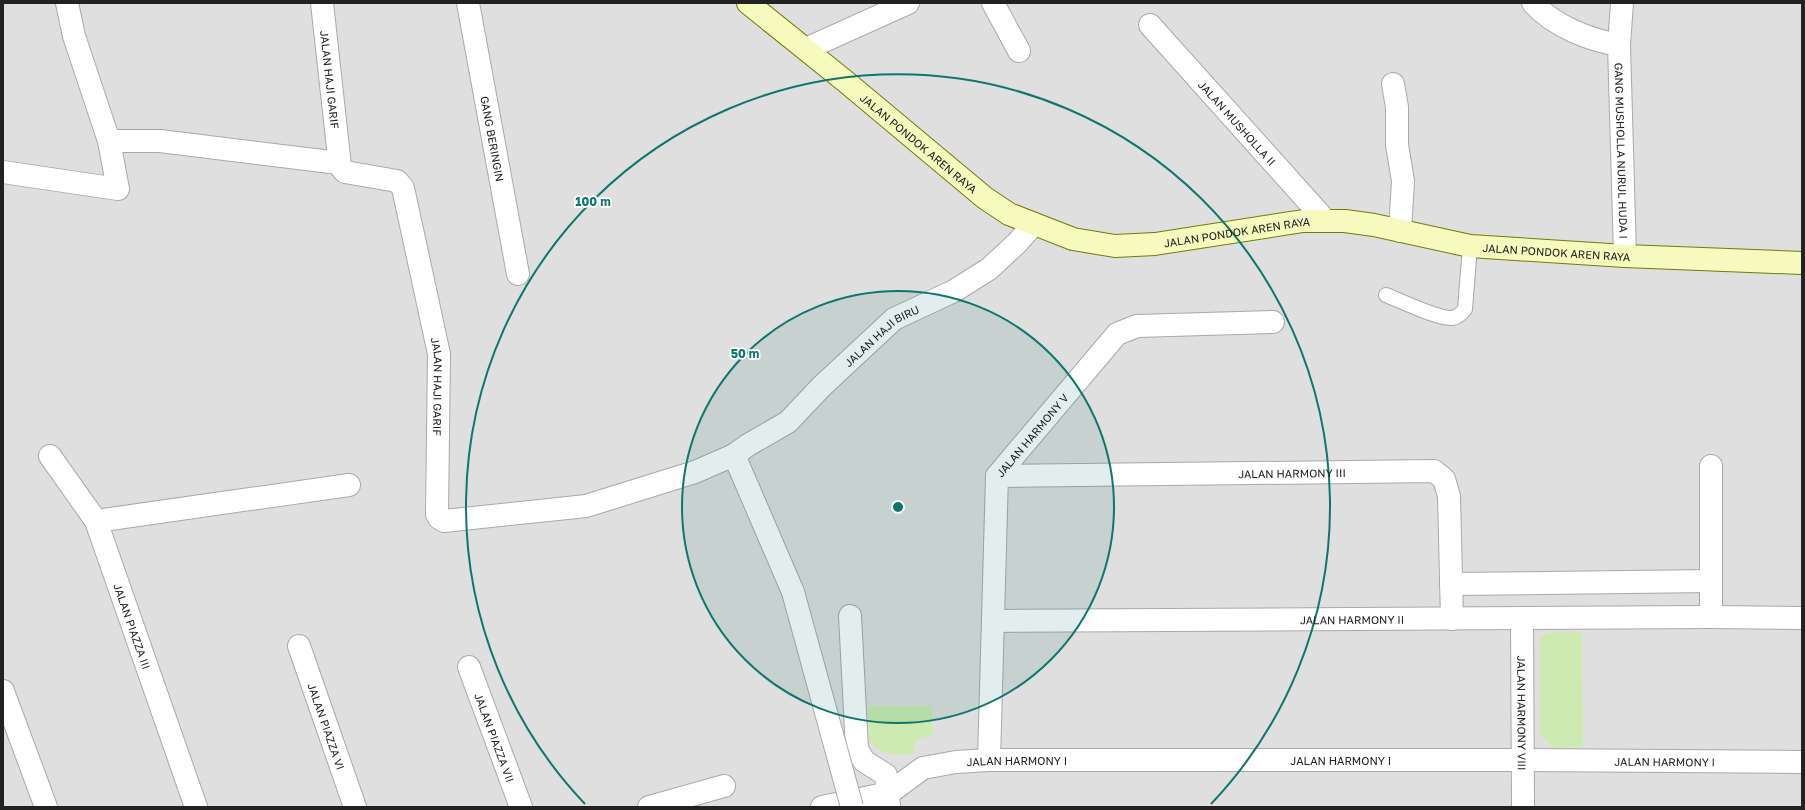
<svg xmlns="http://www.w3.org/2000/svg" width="1805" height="810" viewBox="0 0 1805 810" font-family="'Golos Text',sans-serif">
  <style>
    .residential { fill: #e0dfdf }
    .grass { fill: #cdebb0 }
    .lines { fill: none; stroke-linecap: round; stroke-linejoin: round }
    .lane-casing { stroke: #a9a9a9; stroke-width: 16 }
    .street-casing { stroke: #a9a9a9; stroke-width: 24 }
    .secondary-casing { stroke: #707d05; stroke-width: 24 }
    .lane { stroke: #fff; stroke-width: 14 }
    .street { stroke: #fff; stroke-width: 22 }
    .secondary { stroke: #f7fabf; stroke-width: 22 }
    .street-bridge-casing { stroke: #a9a9a9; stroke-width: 24; stroke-linecap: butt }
    .street-bridge { stroke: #fff; stroke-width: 22 }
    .ring { fill: none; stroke: #0f766e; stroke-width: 2 }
    .labels { text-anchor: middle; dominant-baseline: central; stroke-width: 3.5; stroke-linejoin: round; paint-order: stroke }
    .street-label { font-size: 11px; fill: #222; stroke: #fff }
    .centre { fill: #0f766e; stroke: #fff; stroke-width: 2 }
    .ring-label { font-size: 12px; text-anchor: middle; font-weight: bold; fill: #0f766e; stroke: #fff; stroke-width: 3.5; stroke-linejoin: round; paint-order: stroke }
  </style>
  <rect width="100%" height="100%" fill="#f2efe9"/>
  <!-- residential -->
  <path class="residential" d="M3,3H1802V807H3Z"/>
  <!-- grass -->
  <path class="grass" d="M1582,632L1583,746L1553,748L1540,734V639L1546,633Z
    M869,706H932L933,735L920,738L913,745L914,755C895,754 883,756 869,741Z"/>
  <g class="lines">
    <defs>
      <path id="lane" d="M1386,295C1401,301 1438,319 1452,318C1458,317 1462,313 1465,309L1470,246"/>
      <g id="street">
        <path d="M67,3L74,36L109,141"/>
        <path id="s1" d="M322,3L340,166L345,172L397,181L403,188L439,354L437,514L439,518L444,521L586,506L695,472L734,455L748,445L788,422L821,387L894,319L954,291L989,269L1017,243L1034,224"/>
        <path id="s2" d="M468,3L518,274"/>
        <path d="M993,3L1019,51"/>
        <path id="s3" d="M1533,3C1554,26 1589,40 1619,45L1625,256"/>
        <path id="s4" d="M1150,25L1325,220"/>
        <path d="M1619,45L1622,3"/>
        <path d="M806,49L908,3"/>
        <path d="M1393,84L1397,107V145L1403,181L1400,231"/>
        <path d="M3,172L118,189L109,141H160L339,163"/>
        <path d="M734,455L793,592"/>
        <path id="s5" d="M50,456L96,521L196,807"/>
        <path d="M1711,466V617"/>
        <path id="s6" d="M997,476L1434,471L1444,479L1449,496L1452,619"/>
        <path d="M96,521L349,485"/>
        <path d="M1451,584L1711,581"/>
        <path d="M850,616L857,749L864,761L886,775L889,806"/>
        <path id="s7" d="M1522,618L1523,807"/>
        <path id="s8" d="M993,621L1711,617L1802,618"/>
        <path id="s9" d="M299,646L355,807"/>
        <path id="s10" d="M469,667L521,807"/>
        <path d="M3,691L46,807"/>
        <path id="s11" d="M989,760L997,476L1117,334L1137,326L1273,322"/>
        <path d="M649,807L724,786"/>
        <path id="s12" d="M822,807L889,793L923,768L956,762L989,760H1522L1802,762"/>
      </g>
      <g id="secondary">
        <path id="s13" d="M748,3L845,81L985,198L1009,214L1073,239L1115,246L1155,244L1303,221H1345L1374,225L1470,246L1625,256L1802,263"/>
      </g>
    </defs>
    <!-- lane casing -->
    <use href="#lane" class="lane-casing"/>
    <!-- street casing -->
    <use href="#street" class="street-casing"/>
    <!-- secondary casing -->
    <use href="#secondary" class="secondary-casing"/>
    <!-- lane -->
    <use href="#lane" class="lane"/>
    <!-- street -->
    <use href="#street" class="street"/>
    <!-- secondary -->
    <use href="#secondary" class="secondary"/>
    <defs>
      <path id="street-bridge" d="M793,592L852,807"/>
    </defs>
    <!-- street-bridge casing -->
    <use href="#street-bridge" class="street-bridge-casing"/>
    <!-- street-bridge -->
    <use href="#street-bridge" class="street-bridge"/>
  </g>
  <!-- distance rings -->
  <circle cx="898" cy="507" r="216" fill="#0f766e" fill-opacity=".12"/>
  <g class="ring">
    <circle cx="898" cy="507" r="216"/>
    <path d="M585 804A432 432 0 1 1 1211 804"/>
  </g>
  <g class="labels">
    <!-- street labels -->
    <g class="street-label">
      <text stroke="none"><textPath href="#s1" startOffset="77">JALAN HAJI GARIF</textPath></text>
      <text stroke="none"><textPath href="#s4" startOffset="131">JALAN MUSHOLLA II</textPath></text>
      <text stroke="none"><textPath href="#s2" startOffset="138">GANG BERINGIN</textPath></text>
      <text stroke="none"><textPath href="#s13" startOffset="221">JALAN PONDOK AREN RAYA</textPath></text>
      <text stroke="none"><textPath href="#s3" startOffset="203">GANG MUSHOLLA NURUL HUDA I</textPath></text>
      <text stroke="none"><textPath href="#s13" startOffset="570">JALAN PONDOK AREN RAYA</textPath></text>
      <text stroke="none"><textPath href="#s13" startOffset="893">JALAN PONDOK AREN RAYA</textPath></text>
      <text stroke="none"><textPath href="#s1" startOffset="1065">JALAN HAJI BIRU</textPath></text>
      <text stroke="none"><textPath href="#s1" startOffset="436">JALAN HAJI GARIF</textPath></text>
      <text stroke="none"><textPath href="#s11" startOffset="338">JALAN HARMONY V</textPath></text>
      <text stroke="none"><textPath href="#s6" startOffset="295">JALAN HARMONY III</textPath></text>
      <text stroke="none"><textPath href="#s8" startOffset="359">JALAN HARMONY II</textPath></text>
      <text stroke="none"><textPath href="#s5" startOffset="191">JALAN PIAZZA III</textPath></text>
      <text stroke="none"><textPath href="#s7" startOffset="95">JALAN HARMONY VIII</textPath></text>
      <text stroke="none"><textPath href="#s9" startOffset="85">JALAN PIAZZA VI</textPath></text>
      <text stroke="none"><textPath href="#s10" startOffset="75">JALAN PIAZZA VII</textPath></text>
      <text stroke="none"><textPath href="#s12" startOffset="529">JALAN HARMONY I</textPath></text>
      <text stroke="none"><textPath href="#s12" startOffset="205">JALAN HARMONY I</textPath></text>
      <text stroke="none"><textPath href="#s12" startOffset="853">JALAN HARMONY I</textPath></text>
    </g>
  </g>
  <circle cx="898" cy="507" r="6" class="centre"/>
  <g class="ring-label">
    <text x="593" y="206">100 m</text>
    <text x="745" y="358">50 m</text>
  </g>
  <!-- border -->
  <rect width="1805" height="810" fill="none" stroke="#222222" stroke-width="8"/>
</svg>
